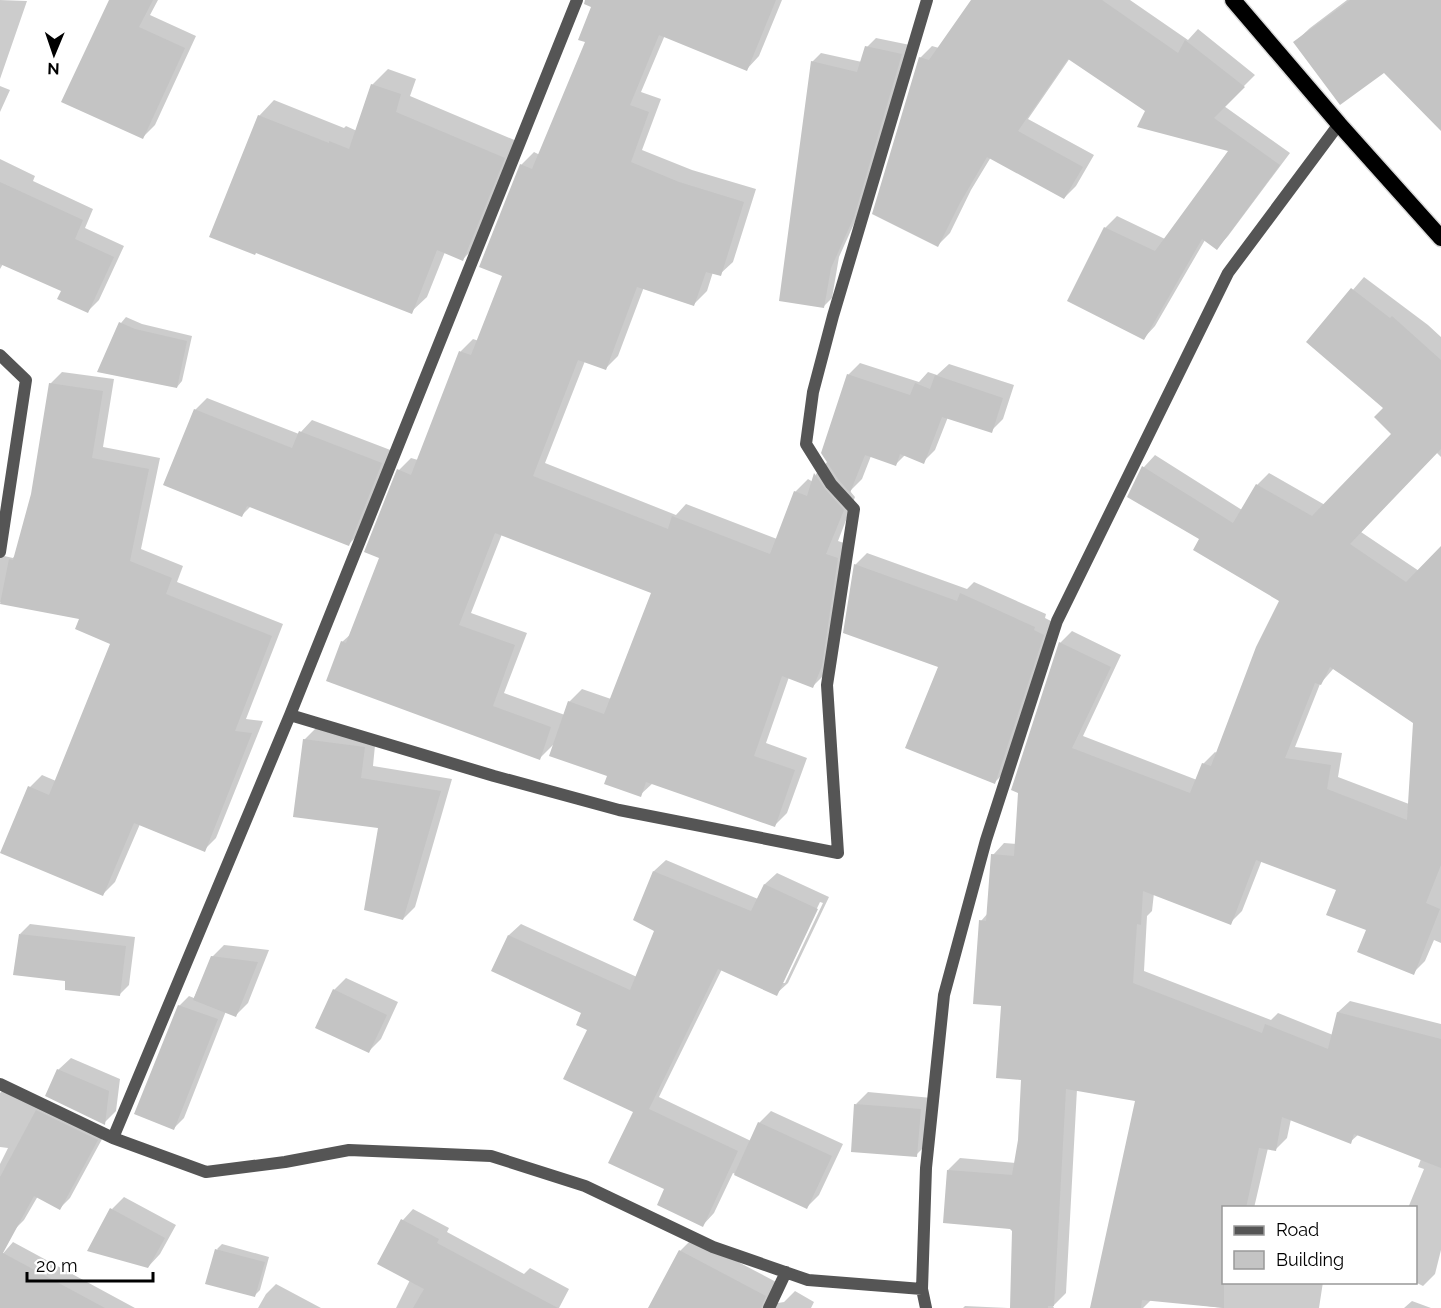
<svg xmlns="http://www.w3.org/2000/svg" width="1441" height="1308" viewBox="0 0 1441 1308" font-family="Raleway,sans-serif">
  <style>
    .shadow { fill: #0003; fill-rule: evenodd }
    .building { fill: #c4c4c4; fill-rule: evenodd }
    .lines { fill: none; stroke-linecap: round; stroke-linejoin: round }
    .trunk-casing { stroke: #dbdbdb; stroke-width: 19 }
    .minor { stroke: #555; stroke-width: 12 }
    .trunk { stroke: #000; stroke-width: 16 }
  </style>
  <rect width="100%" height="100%" fill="#fff"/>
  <!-- shadow -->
  <path class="shadow" d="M0,0L27,1L0,79Z
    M110,0H158L150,15L196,36L155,125L143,137Z
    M595,0H782L759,56L747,69L665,35L641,92L661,99L642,150L692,170L756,189L733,262L720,274L713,272L707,291L694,304L644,287L618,356L605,369L585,361L545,463L676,515L686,504L777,539L795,492L808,479L813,482L816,474L828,461L848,375L860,363L919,382L928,372L937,375L949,364L1014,385L1003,419L991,431L948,417L935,450L923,462L905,455L896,464L871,456L862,479L850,491L855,497L838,541L850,545L826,673L813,686L789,677L766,743L807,758L787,813L774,826L653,783L640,795L556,742L540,758L342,642L352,633L381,557L399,470L411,458L418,460L461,351L473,339L479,341L504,275L521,165L534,152L540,155L587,42ZM502,534L653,592L611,699L582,689L569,702L565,715L504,693L527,633L471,613Z
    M972,0H1130L1188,40L1198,29L1255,75L1224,106L1290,153L1228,236L1217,248L1205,240L1155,326L1144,338L1069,300L1105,228L1117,216L1165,239L1230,150L1147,111L1070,58L1028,119L1094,155L1076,186L1064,198L991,157L971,190L950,233L938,245L920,58L932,46L939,48Z
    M1347,0H1441V128L1384,71L1295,42L1310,28Z
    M876,38L910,45L862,206L839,257L832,298L823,307L812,62L821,53L862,62L867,47Z
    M388,69L416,79L410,96L519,142L479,243L463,259L445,252L427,297L411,312L259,116L274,100L344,128L346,126L357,131L372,85Z
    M0,86L10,90L0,112Z
    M0,159L35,176L33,181L93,209L85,228L124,246L99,300L88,311L63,290L3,264L0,269Z
    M1364,277L1428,325L1441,337V457L1436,452L1361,532L1419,571L1441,548V943L1434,940L1425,961L1413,973L1368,929L1338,889L1262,860L1242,911L1230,923L1154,893L1152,911L1147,916L1144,971L1271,1020L1278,1013L1333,1035L1338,1012L1350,1001L1441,1024V1250L1435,1274L1423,1286L1415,1282L1416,1208H1408L1424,1169L1418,1167L1421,1159L1359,1134L1350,1142L1291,1119L1287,1138L1276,1149L1268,1148L1254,1208H1224V1282H1323L1319,1308H1223L1152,1299L1143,1308H1101L1137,1099L1077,1089L1066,1293L1053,1306L1054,1308H1011L1014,1230L948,1170L960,1158L1016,1163L1019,1140L1023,1078L981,921L988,913L993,855L1004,843L1017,844L1060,643L1072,631L1121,655L1083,736L1197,780L1203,764L1215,752L1217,753L1281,600L1201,538L1129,496L1144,467L1155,455L1242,510L1257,485L1269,473L1325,505L1393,433L1386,407L1308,342ZM1334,668L1414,723L1409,804L1338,777L1342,753L1295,747L1320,684Z
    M126,317L142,324L192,336L182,381L177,387L121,323Z
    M62,372L114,379L103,447L160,458L141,549L183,566L177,582L283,624L246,719L263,721L216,838L204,850L140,824L115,882L103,894L30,787L42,775L56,781L112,643L81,618L0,602V555L13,558L16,554L32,495L50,384Z
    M207,398L299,434L312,420L393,451L361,532L349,544L251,506L242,515L195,410Z
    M867,553L967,589L974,582L1046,614L1045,618L1055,623L1007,770L995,782L940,666L855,565Z
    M316,728L376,735L373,766L452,779L415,907L403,919L380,826L304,740Z
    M666,860L758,899L765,884L777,873L829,897L788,983L776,994L722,969L659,1097L751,1141L759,1123L771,1111L843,1144L819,1195L807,1207L733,1173L714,1213L703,1225L666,1188L635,1111L589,1030L583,1013L493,970L509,935L521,924L637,977L656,930L654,871ZM820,902L823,903L785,983H781Z
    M30,924L135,937L129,985L119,995L67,980L20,934Z
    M224,945L269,950L248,1003L236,1015L226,1011L184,1118L174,1128L179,1006L189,996L194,998L212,957Z
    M346,978L398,1002L381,1039L369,1051L334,990Z
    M71,1058L120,1079L116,1111L104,1123L58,1070Z
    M10,1083L107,1130L70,1198L60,1208L38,1196L24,1220L14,1230L0,1226V1164L8,1148L0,1147V1093Z
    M868,1092L932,1098L928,1143L916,1155L856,1104Z
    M124,1197L176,1225L160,1254L148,1267L112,1209Z
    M413,1209L449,1228L447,1232L524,1274L530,1268L569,1289L559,1308H396L410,1280L379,1263L403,1220Z
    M693,1238L778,1283L773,1294L778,1303L784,1302L795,1291L814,1302L811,1308H649L680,1251Z
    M13,1242L135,1308H0V1257Z
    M222,1244L269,1257L260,1290L254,1296L217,1249Z
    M276,1284L321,1308H258L266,1294Z
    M1412,1301L1431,1308H1404Z
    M965,1306L1008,1308H963Z"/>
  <!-- building -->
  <path class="building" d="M109,0H153L139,27L185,48L143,139L61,102Z
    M585,0H776L747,71L659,35L630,105L649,112L631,162L679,182L744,202L721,276L706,272L694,306L637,287L606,370L578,360L533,476L668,529L672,516L770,554L794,491L807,496L814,473L825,489L844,510L826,554L838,558L822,666L813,688L782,676L754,756L795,770L775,827L646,782L641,797L604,784L607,776L549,756L568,701L604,714L651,593L495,533L459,625L515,645L493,706L551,727L540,760L326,681L341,641L346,643L379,558L364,552L397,469L411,475L459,351L471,355L502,276L479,267L520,164L532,169L585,42L578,40L591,7L584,4Z
    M971,0H1102L1178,53L1185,40L1245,87L1214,118L1280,165L1217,250L1202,239L1144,340L1067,301L1104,227L1155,251L1228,151L1137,127L1145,111L1068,59L1018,131L1083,167L1064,199L987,157L960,203L938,247L872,214L919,57L929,60Z
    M1350,0H1441V131L1384,73L1340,105L1293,42Z
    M865,46L902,54L854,217L831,268L824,308L779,301L811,61L857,72Z
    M371,84L401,94L396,112L505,158L463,261L437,250L412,314L256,253L255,255L209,237L258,115L329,143V141L349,149Z
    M0,182L83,220L75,239L114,257L88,313L57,299L61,291L0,264Z
    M1351,288L1390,318L1392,316L1441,360V449L1350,544L1406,582L1441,546V865L1426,903L1440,909L1414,975L1357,952L1366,930L1326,915L1336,890L1256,860L1231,925L1143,891L1141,925L1137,924L1133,983L1262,1033L1265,1024L1328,1049L1337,1012L1441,1039V1168L1354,1134L1351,1144L1282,1117L1276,1151L1259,1148L1246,1208H1224V1308L1142,1300L1141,1308H1090L1135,1101L1066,1089L1054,1306H1048V1308H1010L1012,1231L1010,1229L943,1223L947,1170L1012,1175L1018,1140L1021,1080L996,1078L1001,1006L973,1004L979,920L986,921L991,854L1014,856L1018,793L1011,790L1059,642L1111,667L1072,748L1190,793L1202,763L1211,766L1256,647L1279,601L1193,550L1199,539L1127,497L1142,466L1233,523L1256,484L1312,516L1391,434L1374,417L1383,408L1306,342ZM1330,667L1413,723L1407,820L1327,789L1331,765L1285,758L1315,683L1321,685Z
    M119,322L135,329L187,341L177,388L97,372Z
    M847,374L910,395L915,383L930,389L935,375L1003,398L992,433L942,417L924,464L900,454L896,466L865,455L850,493L838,479L821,453Z
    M49,383L103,391L92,458L149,469L130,561L172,578L166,594L272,636L235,731L252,733L205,852L134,823L103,896L0,853L28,786L49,795L110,644L75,629L79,619L0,604L9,559L13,560L31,494Z
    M194,409L292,448L299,431L382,463L349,546L247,506L242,517L163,485Z
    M854,564L957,601L960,593L1035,627L1034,630L1044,635L995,784L905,748L938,667L843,633Z
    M303,739L365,747L361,778L441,791L403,920L364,910L378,828L293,817Z
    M653,871L751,911L764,884L818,909L777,996L718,969L649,1109L738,1151L703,1227L657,1205L664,1189L608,1163L633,1112L563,1079L587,1030L576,1025L581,1013L491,971L508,935L630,990L654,931L633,920Z
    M19,934L126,946L120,996L65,990V981L13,975Z
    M211,956L258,962L236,1017L193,1000Z
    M333,989L387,1015L369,1053L315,1028Z
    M178,1005L218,1019L174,1130L134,1114Z
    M57,1069L109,1091L105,1125L45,1096Z
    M854,1104L921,1109L917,1157L851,1152Z
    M36,1110L98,1140L60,1210L34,1196L3,1253L105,1308H0V1177Z
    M758,1122L832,1156L807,1209L734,1175Z
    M110,1208L165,1238L148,1268L87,1251Z
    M401,1219L439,1239L437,1243L558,1308H413L424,1289L377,1264Z
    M215,1249L265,1262L255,1297L205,1284Z
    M679,1250L766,1296L761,1308H648Z"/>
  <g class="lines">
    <defs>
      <path id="trunk" d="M1233,0L1339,124L1441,238"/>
    </defs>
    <!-- trunk casing -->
    <use href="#trunk" class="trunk-casing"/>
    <!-- minor -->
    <path class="minor" d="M0,355L26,380L0,552
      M290,715L494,776L619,810L838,853L827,685L854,509L831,484L806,444L813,392L833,316L927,0
      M0,1084L113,1138L290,715L577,0
      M113,1138L206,1172L285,1162L349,1150L491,1156L585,1186L713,1247L808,1280L922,1289
      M769,1308L786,1272
      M926,1308L922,1289L926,1168L944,995L986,840L1057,621L1228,273L1339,124"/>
    <!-- trunk -->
    <use href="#trunk" class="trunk"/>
  </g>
  <!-- legend -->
  <rect x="1222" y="1206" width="195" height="78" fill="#ffffff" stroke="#999999" stroke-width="1.5"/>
  <rect x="1234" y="1226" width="30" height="9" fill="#555555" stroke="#999999" stroke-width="1.5"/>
  <text x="1276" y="1236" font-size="18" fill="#000000">Road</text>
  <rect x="1234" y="1251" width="30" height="18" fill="#c4c4c4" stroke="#999999" stroke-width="1.5"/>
  <text x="1276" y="1266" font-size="18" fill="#000000">Building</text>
  <!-- north arrow -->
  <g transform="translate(54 54) rotate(182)" stroke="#ffffff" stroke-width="4.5" paint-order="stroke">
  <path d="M0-4.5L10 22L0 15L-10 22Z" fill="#000000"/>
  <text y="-9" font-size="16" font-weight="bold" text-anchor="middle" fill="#000000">N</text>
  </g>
  <!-- scale -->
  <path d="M27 1272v9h126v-9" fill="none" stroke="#000000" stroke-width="3"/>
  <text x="36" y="1272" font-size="18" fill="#000000" stroke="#ffffff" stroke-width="4.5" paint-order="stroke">20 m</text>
</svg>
